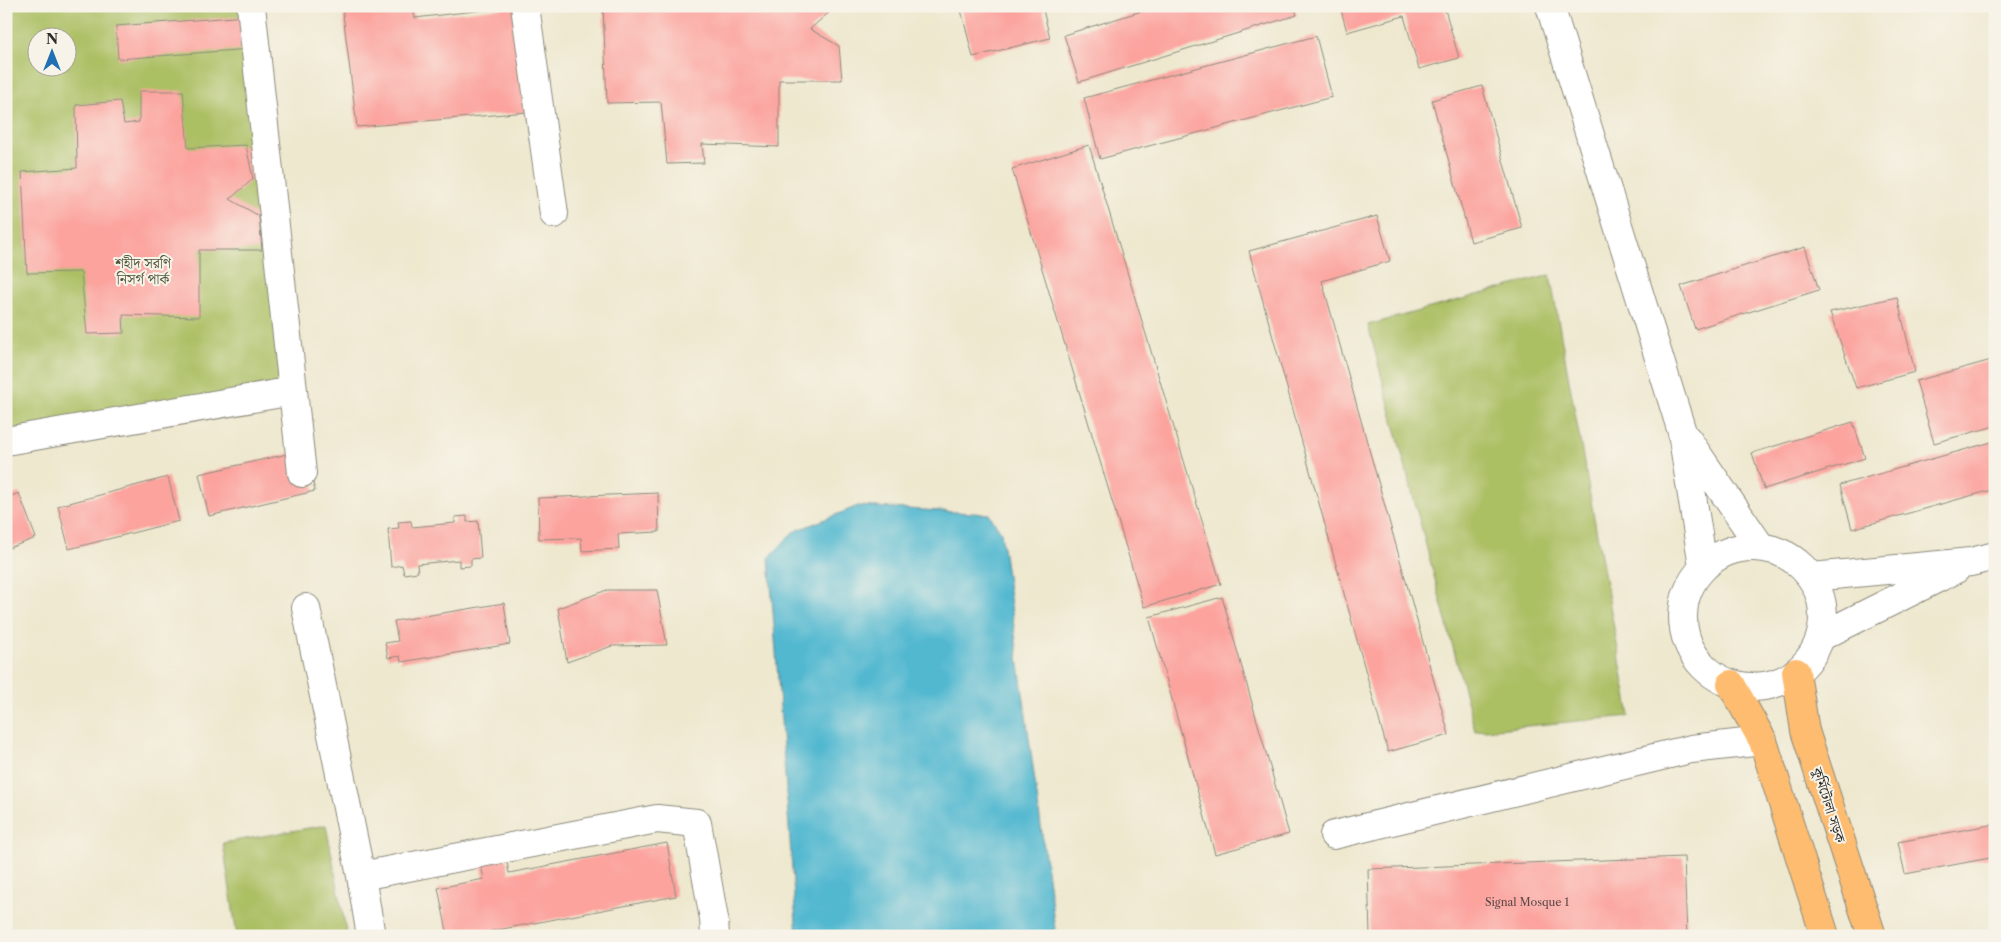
<svg xmlns="http://www.w3.org/2000/svg" width="2001" height="942" viewBox="0 0 2001 942" font-family="'Libre Caslon Text','Noto Serif Bengali',serif">
  <style>
    .green { fill: #abbf64; stroke: #6b7548; fill-rule: evenodd }
    .water { fill: #51b8d0; stroke: #3e727e }
    .building { fill: #fca39e }
    .lines { fill: none; stroke-linecap: round; stroke-linejoin: round }
    .minor-casing { stroke: #8c8a7d; stroke-width: 30 }
    .major-casing { stroke: #8c8a7d; stroke-width: 30 }
    .minor { stroke: #fff; stroke-width: 28 }
    .major { stroke: #fdbc70; stroke-width: 28 }
    .labels { text-anchor: middle; dominant-baseline: central; stroke-width: 4; stroke-linejoin: round; paint-order: stroke }
    .number-label { font-size: 11px; fill: #5f4948 }
    .park-label { font-size: 14px; fill: #51573c; stroke: #f7f3e8 }
    .street-label { font-size: 14px; fill: #2b2b2b; stroke: #f7f3e8 }
  </style>
  <rect width="100%" height="100%" fill="#f7f3e8"/>
  <filter id="ink" filterUnits="userSpaceOnUse"><feTurbulence type="fractalNoise" baseFrequency=".02" numOctaves="2"/><feDisplacementMap in="SourceGraphic" scale="10" xChannelSelector="R" yChannelSelector="G"/><feConvolveMatrix kernelMatrix="1 2 1 2 8 2 1 2 1" color-interpolation-filters="sRGB"/></filter>
  <filter id="wash" filterUnits="userSpaceOnUse"><feTurbulence type="fractalNoise" baseFrequency=".0096" numOctaves="4" result="noise"/><feDisplacementMap in="SourceGraphic" scale="20" xChannelSelector="R" yChannelSelector="G"/><feGaussianBlur stdDeviation="1.12" result="paint"/><feColorMatrix in="noise" values="0 0 0 0 0 0 0 0 0 0 0 0 0 0 0 0 0 1.4 0 .05"/><feComposite in="paint" operator="in"/></filter>
  <g filter="url(#wash)">
    <rect width="100%" height="100%" fill="#eee8cf"/>
    <!-- green -->
    <path class="green" d="M6,6H251L293,391L6,441ZM38,38H68V68H38Z
      M1550,275L1630,716L1475,731L1368,325Z
      M326,825L347,936H237L223,843Z"/>
    <!-- water -->
    <path class="water" d="M858,506L989,514L1001,532L1056,936H797L769,558L793,532Z"/>
    <g id="blocks">
      <!-- building -->
      <path class="building" d="M342,6H412L415,18L518,6L527,112L357,127Z
        M603,6H832L833,9L810,29L839,46L842,80H779V147L702,144L704,163L667,164L661,102L607,103Z
        M960,6H1042L1050,38L973,57Z
        M1158,6H1294L1297,15L1079,82L1064,35Z
        M1340,6H1444L1459,58L1419,69L1404,16L1347,32Z
        M247,16L249,49L118,59L116,26Z
        M1316,36L1332,97L1100,159L1084,98Z
        M1482,86L1522,228L1471,242L1432,100Z
        M139,91H183L188,148L246,145L253,179L230,199L259,216L262,250H199V317L123,315L124,333L87,334L81,272L27,273L22,172L77,168L76,105L120,101L124,124L139,122Z
        M1089,145L1221,584L1144,607L1012,169Z
        M1377,216L1390,261L1322,281L1449,735L1388,752L1249,251Z
        M1805,247L1819,290L1695,329L1681,286Z
        M1897,297L1915,372L1856,388L1830,312Z
        M1995,359V426L1934,443L1916,381Z
        M1853,422L1865,458L1764,489L1752,453Z
        M1995,441V489L1852,529L1840,485Z
        M305,450L315,491L209,516L199,474Z
        M168,477L179,521L69,549L58,506Z
        M19,493L36,538L6,549V498Z
        M658,493L659,532L618,534L619,549L582,551L581,538L539,539L538,498Z
        M467,516V522L478,521L481,558L471,559V566L459,567V560L417,564L418,572L404,574L402,565L391,567L388,529L399,528L398,522L411,521L412,527L455,523V517Z
        M607,590H657L667,645L612,646L567,662L558,608Z
        M1222,597L1289,834L1215,854L1149,617Z
        M504,603L510,644L401,662L400,656L388,658L385,643L398,641L394,621Z
        M1995,824V857L1905,874L1898,842Z
        M503,842L509,873L667,843L676,896L466,936H448L438,888L484,879L477,847Z
        M1684,857L1687,936H1370L1368,869Z"/>
    </g>
  </g>
  <g filter="url(#ink)">
    <use href="#blocks" fill-opacity="0" stroke="#8c8a7d" stroke-width="1"/>
    <g class="lines">
      <defs>
        <path id="minor" d="M251,6L302,473
          M525,6L554,214
          M1550,6L1682,432L1703,566
          M1687,439L1760,546
          M6,441L293,391
          M1683 617a70 70 0 1 1 140 0a70 70 0 1 1-140 0Z
          M1812,577L1971,562L1995,556
          M306,608L361,876L657,819L697,823L714,919L715,936
          M1822,636L1956,569
          M1334,835L1691,749L1763,741
          M361,876L371,936"/>
        <path id="major" d="M1796,672L1805,731L1872,936
          M1731,684L1763,741L1825,936"/>
      </defs>
      <!-- minor casing -->
      <use href="#minor" class="minor-casing"/>
      <!-- major casing -->
      <use href="#major" class="major-casing"/>
      <!-- minor -->
      <use href="#minor" class="minor"/>
      <!-- major -->
      <use href="#major" class="major"/>
    </g>
  </g>
  <g class="labels">
    <!-- number labels -->
    <g class="number-label">
      <text x="1527" y="902">Signal Mosque 1</text>
    </g>
    <!-- park labels -->
    <g class="park-label">
      <text x="143" y="263">শহীদ সরণি<tspan x="143" dy="16">নিসর্গ পার্ক</tspan></text>
    </g>
    <!-- street labels -->
    <g class="street-label">
      <text transform="translate(1829 805) rotate(72)">কুর্মিটোলা সড়ক</text>
    </g>
  </g>
  <!-- margin -->
  <rect width="2001" height="942" fill="none" stroke="#f7f3e8" stroke-width="25"/>
  <!-- north arrow -->
  <g transform="translate(52 52)"><circle r="24" fill="#f7f3e8" stroke="#a5a39c"/>
  <path d="M0-4L9 19L0 12L-9 19Z" fill="#1f6fb2"/>
  <text y="-8" font-size="14" font-weight="bold" text-anchor="middle" fill="#2b2b2b">N</text>
  </g>
</svg>
